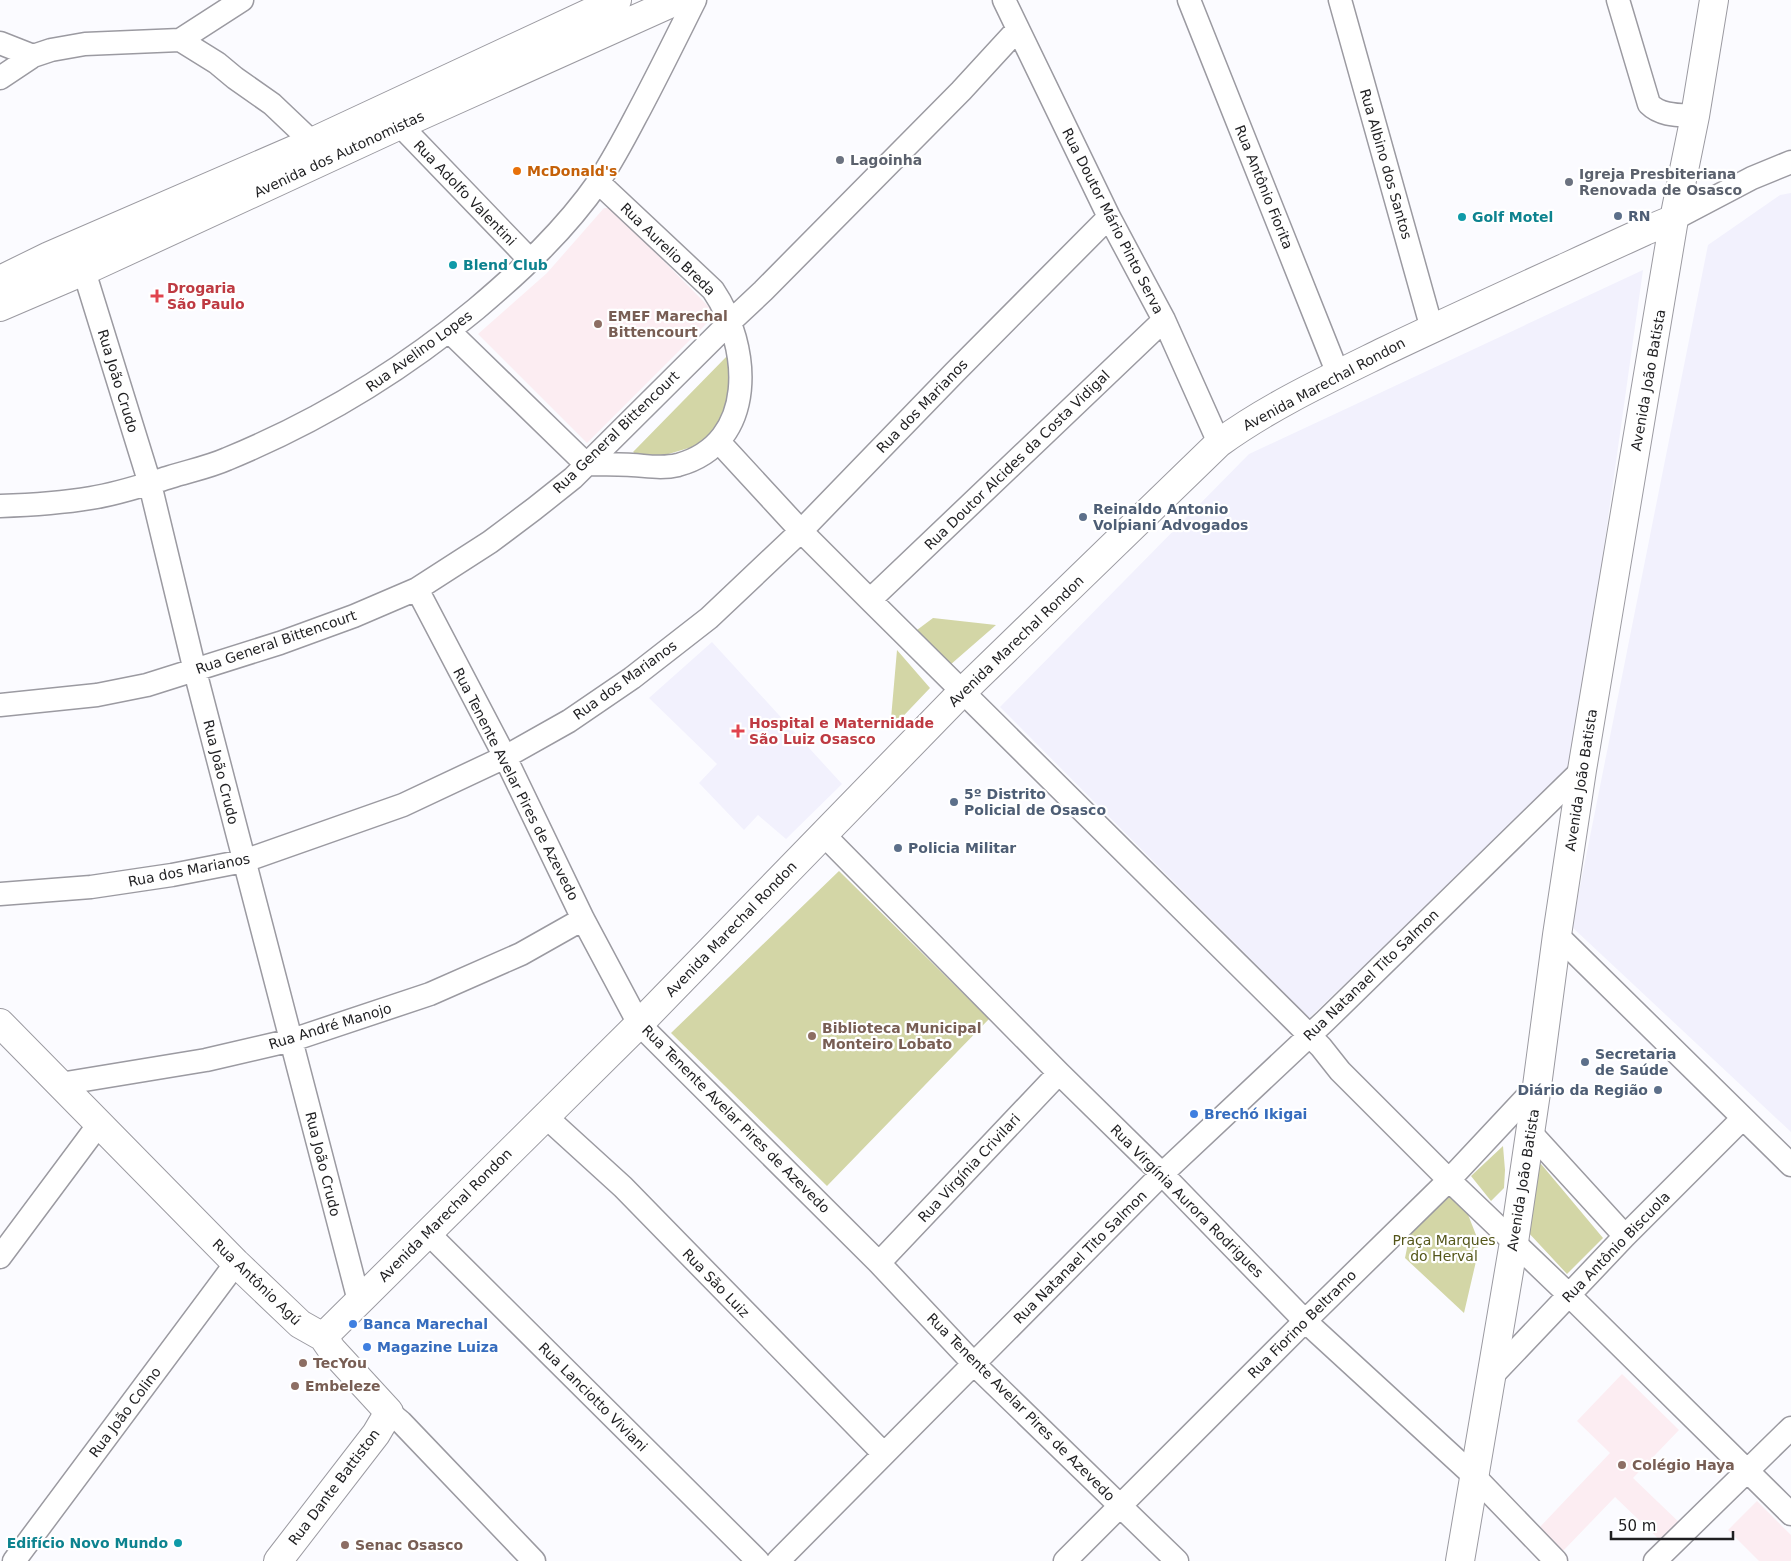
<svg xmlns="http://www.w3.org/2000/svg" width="1791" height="1561" viewBox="0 0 1791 1561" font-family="'DejaVu Sans',sans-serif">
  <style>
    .built { fill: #f2f1fd }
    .education { fill: #fcedf2 }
    .green { fill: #d3d6a6 }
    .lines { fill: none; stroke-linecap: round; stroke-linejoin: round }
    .minor-casing { stroke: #9b9aa1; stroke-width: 25 }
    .major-casing { stroke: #9b9aa1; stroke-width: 30 }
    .minor { stroke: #fff; stroke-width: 22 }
    .major { stroke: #fff; stroke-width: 28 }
    .worship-dot { fill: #6b7280; stroke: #fff; stroke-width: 2 }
    .food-dot { fill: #e8710a; stroke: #fff; stroke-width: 2 }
    .service-dot { fill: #5c6f8a; stroke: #fff; stroke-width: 2 }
    .culture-dot { fill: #0f9aa8; stroke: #fff; stroke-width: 2 }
    .health-dot { fill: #e0444e; stroke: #fff; stroke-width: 2 }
    .education-dot { fill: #8d6e63; stroke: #fff; stroke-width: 2 }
    .shop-dot { fill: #3f7fe0; stroke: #fff; stroke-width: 2 }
    .labels { text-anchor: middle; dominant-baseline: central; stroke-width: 4.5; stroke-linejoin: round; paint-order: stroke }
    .street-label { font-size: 14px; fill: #1f1f21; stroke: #fff }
    .worship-label { font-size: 14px; font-weight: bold; fill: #5b616d; stroke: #fff; text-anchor: start }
    .food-label { font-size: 14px; font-weight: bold; fill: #c56008; stroke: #fff; text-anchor: start }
    .service-label { font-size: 14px; font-weight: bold; fill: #4e5e75; stroke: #fff; text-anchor: start }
    .culture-label { font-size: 14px; font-weight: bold; fill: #0d838f; stroke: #fff; text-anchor: start }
    .health-label { font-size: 14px; font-weight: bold; fill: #be3a42; stroke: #fff; text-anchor: start }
    .education-label { font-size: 14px; font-weight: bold; fill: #785e54; stroke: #fff; text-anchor: start }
    .shop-label { font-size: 14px; font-weight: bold; fill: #366cbe; stroke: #fff; text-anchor: start }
    .park-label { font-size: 14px; fill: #54561a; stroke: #fff }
  </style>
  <rect width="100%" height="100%" fill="#fbfbff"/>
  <!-- built -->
  <path class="built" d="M1791,193V1132L1572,927L1708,245L1780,195Z
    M1643,270L1573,767L1309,1018L1000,707L1249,454Z
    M712,642L842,784L786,839L758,815L744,830L699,783L717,764L649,698Z"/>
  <!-- education -->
  <path class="education" d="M604,208H611L716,314L587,443L478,334L547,273Z
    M1622,1374L1679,1430L1633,1478L1683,1526L1665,1545L1615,1497L1563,1551L1539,1528L1610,1453L1577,1421Z
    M1757,1501L1791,1535V1561H1759L1728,1530Z"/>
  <!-- green -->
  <path class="green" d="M729,354L733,407L702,444L645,461L633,452Z
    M933,618L996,625L950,665L917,630Z
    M897,650L930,688L890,730Z
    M839,871L989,1019L827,1186L671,1033Z
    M1503,1146L1505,1170L1504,1188L1491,1201L1471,1176Z
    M1536,1158L1603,1238L1567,1274L1526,1230Z
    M1451,1195L1467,1212L1478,1240L1477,1257L1464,1313L1405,1258L1410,1233Z"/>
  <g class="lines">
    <defs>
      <path id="minor" d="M1004,0L1109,217L1164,320L1219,443
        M1189,0L1338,374
        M1340,0L1432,329
        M1618,0L1649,104C1661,116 1679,115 1695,116
        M180,40L242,0
        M0,43L33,56
        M0,78L33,56L51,50L85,44L180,40L217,63L235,78L272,104L312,142
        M400,125L530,260
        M1674,219L1752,178L1791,162
        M77,255L84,271L150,484L195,671L359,1301
        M449,331L586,464C602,464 617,464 632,465C648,466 662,469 678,465C758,443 751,346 713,290L598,182
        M719,442L801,531L870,600L1292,1018L1321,1047L1340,1071L1449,1180L1569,1295L1791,1514
        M0,506C30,505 61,503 91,498C118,494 144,485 170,477C189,471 209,467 227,459C317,422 400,372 476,309C521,271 565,230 599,181C612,161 624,139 635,118C656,79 675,40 695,0
        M417,589L505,757L583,919L639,1024L879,1263L974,1364L1177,1561
        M870,600L1164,320
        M0,705L97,695L147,685L280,643L354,616L417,589L490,542L534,509L573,478L730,322L763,291L961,91L1018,29
        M823,834L1059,1073L1162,1174L1305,1321L1474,1476L1556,1561
        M0,894L91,887L172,875L244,861L403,805L505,757L569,721L632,678L709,618L801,531L955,372L1109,217
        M1557,935L1791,1165
        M60,1084L206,1060L292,1040L430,994L521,954L583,919
        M545,1116L623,1187L884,1454
        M1530,1132L1625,1236
        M428,1233L758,1561
        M0,1257L99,1124
        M879,1263L1059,1073
        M1491,1377L1625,1236L1743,1118
        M389,1412L401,1422L534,1561
        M14,1561L236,1263
        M778,1561L1162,1174L1325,1021L1582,770
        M1065,1561L1305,1321L1449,1180L1537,1086
        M1655,1561L1791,1428"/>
      <path id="major" d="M0,280L49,256L312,142L617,0
        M0,307L84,271L400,125L678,0
        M0,1023L236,1263L300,1324L323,1337L332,1350L389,1412L376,1434L278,1561
        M323,1337L639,1024L962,692L1219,443C1270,406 1328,379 1385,351C1471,310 1558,271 1645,231L1674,219
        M1460,1561L1514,1242L1537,1086L1557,935L1582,770L1674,219L1695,116L1714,0"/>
    </defs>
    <!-- minor casing -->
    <use href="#minor" class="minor-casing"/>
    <!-- major casing -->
    <use href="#major" class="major-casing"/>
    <!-- minor -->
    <use href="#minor" class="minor"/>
    <!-- major -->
    <use href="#major" class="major"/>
  </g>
  <!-- markers -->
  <g class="worship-dot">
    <circle cx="840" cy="160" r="5"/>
    <circle cx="1569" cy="182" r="5"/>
  </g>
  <circle class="food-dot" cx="517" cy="171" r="5"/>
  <g class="service-dot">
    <circle cx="1618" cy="216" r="5"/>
    <circle cx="1083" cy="517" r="5"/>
    <circle cx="954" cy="802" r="5"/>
    <circle cx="898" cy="848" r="5"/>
    <circle cx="1585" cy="1062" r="5"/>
    <circle cx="1658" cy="1090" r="5"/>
  </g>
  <g class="culture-dot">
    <circle cx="1462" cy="217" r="5"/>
    <circle cx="453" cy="265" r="5"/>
    <circle cx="178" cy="1543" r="5"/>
  </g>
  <g class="health-dot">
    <path d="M154.5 288.5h5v5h5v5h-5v5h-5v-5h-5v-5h5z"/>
    <path d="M735.5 723.5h5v5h5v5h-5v5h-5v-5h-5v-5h5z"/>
  </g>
  <g class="education-dot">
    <circle cx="598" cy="324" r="5"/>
    <circle cx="812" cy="1036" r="5"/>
    <circle cx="303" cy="1363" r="5"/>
    <circle cx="295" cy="1386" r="5"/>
    <circle cx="1622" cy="1465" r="5"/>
    <circle cx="345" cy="1545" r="5"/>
  </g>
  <g class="shop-dot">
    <circle cx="1194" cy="1114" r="5"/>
    <circle cx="353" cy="1324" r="5"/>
    <circle cx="367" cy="1347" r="5"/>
  </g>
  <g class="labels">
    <!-- street labels -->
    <g class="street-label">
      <text transform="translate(339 154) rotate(-25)">Avenida dos Autonomistas</text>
      <text transform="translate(1386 164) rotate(74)">Rua Albino dos Santos</text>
      <text transform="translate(1264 187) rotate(68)">Rua Antônio Fiorita</text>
      <text transform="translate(465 193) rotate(46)">Rua Adolfo Valentini</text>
      <text transform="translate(1113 221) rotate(63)">Rua Doutor Mário Pinto Serva</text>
      <text transform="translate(668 249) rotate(44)">Rua Aurelio Breda</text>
      <text transform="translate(419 351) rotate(-36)">Rua Avelino Lopes</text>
      <text transform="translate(1648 380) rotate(-80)">Avenida João Batista</text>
      <text transform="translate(118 381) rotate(73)">Rua João Crudo</text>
      <text transform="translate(1324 384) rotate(-28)">Avenida Marechal Rondon</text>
      <text transform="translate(922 406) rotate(-46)">Rua dos Marianos</text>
      <text transform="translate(616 432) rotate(-44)">Rua General Bittencourt</text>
      <text transform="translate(1017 460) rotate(-44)">Rua Doutor Alcides da Costa Vidigal</text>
      <text transform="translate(1016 641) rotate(-44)">Avenida Marechal Rondon</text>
      <text transform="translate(276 642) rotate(-19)">Rua General Bittencourt</text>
      <text transform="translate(625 680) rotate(-36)">Rua dos Marianos</text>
      <text transform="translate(221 772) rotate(76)">Rua João Crudo</text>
      <text transform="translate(1581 780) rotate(-81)">Avenida João Batista</text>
      <text transform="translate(516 784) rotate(63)">Rua Tenente Avelar Pires de Azevedo</text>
      <text transform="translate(189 870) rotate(-11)">Rua dos Marianos</text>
      <text transform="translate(731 929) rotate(-46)">Avenida Marechal Rondon</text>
      <text transform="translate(1371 975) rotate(-44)">Rua Natanael Tito Salmon</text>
      <text transform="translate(330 1026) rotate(-17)">Rua André Manojo</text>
      <text transform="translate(736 1119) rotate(45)">Rua Tenente Avelar Pires de Azevedo</text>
      <text transform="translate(323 1164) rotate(76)">Rua João Crudo</text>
      <text transform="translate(969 1168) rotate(-47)">Rua Virgínia Crivilari</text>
      <text transform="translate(1523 1180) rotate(-81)">Avenida João Batista</text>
      <text transform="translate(1187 1201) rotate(45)">Rua Virgínia Aurora Rodrigues</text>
      <text transform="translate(445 1215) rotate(-45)">Avenida Marechal Rondon</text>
      <text transform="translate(1616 1247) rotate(-46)">Rua Antônio Biscuola</text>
      <text transform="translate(1080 1257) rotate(-45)">Rua Natanael Tito Salmon</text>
      <text transform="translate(257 1282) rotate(44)">Rua Antônio Agú</text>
      <text transform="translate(716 1283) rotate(46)">Rua São Luiz</text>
      <text transform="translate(1302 1324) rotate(-45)">Rua Fiorino Beltramo</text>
      <text transform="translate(593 1397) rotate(45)">Rua Lanciotto Viviani</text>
      <text transform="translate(1021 1407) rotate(45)">Rua Tenente Avelar Pires de Azevedo</text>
      <text transform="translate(125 1412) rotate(-53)">Rua João Colino</text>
      <text transform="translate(334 1487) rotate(-53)">Rua Dante Battiston</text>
    </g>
    <!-- worship labels -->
    <g class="worship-label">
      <text x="850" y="160">Lagoinha</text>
      <text x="1579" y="174">Igreja Presbiteriana<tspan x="1579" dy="16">Renovada de Osasco</tspan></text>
    </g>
    <!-- food labels -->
    <g class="food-label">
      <text x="527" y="171">McDonald's</text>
    </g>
    <!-- service labels -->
    <g class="service-label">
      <text x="1628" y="216">RN</text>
      <text x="1093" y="509">Reinaldo Antonio<tspan x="1093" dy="16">Volpiani Advogados</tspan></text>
      <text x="964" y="794">5º Distrito<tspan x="964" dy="16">Policial de Osasco</tspan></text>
      <text x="908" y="848">Policia Militar</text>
      <text x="1595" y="1054">Secretaria<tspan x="1595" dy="16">de Saúde</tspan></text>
      <text x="1648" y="1090" text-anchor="end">Diário da Região</text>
    </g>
    <!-- culture labels -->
    <g class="culture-label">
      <text x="1472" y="217">Golf Motel</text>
      <text x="463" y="265">Blend Club</text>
      <text x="168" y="1543" text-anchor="end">Edifício Novo Mundo</text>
    </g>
    <!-- health labels -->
    <g class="health-label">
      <text x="167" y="288">Drogaria<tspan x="167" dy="16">São Paulo</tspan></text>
      <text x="749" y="723">Hospital e Maternidade<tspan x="749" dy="16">São Luiz Osasco</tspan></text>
    </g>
    <!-- education labels -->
    <g class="education-label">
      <text x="608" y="316">EMEF Marechal<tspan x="608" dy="16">Bittencourt</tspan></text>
      <text x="822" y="1028">Biblioteca Municipal<tspan x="822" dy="16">Monteiro Lobato</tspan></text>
      <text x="313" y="1363">TecYou</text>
      <text x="305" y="1386">Embeleze</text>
      <text x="1632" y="1465">Colégio Haya</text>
      <text x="355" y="1545">Senac Osasco</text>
    </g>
    <!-- shop labels -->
    <g class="shop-label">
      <text x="1204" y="1114">Brechó Ikigai</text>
      <text x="363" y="1324">Banca Marechal</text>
      <text x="377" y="1347">Magazine Luiza</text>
    </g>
    <!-- park labels -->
    <g class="park-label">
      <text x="1444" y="1240">Praça Marques<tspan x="1444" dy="16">do Herval</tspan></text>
    </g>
  </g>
  <!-- scale -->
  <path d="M1611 1531v8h122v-8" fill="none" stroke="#1f1f21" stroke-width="2.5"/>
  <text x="1618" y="1531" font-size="15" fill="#1f1f21" stroke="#ffffff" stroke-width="4" paint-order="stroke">50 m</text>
</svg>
